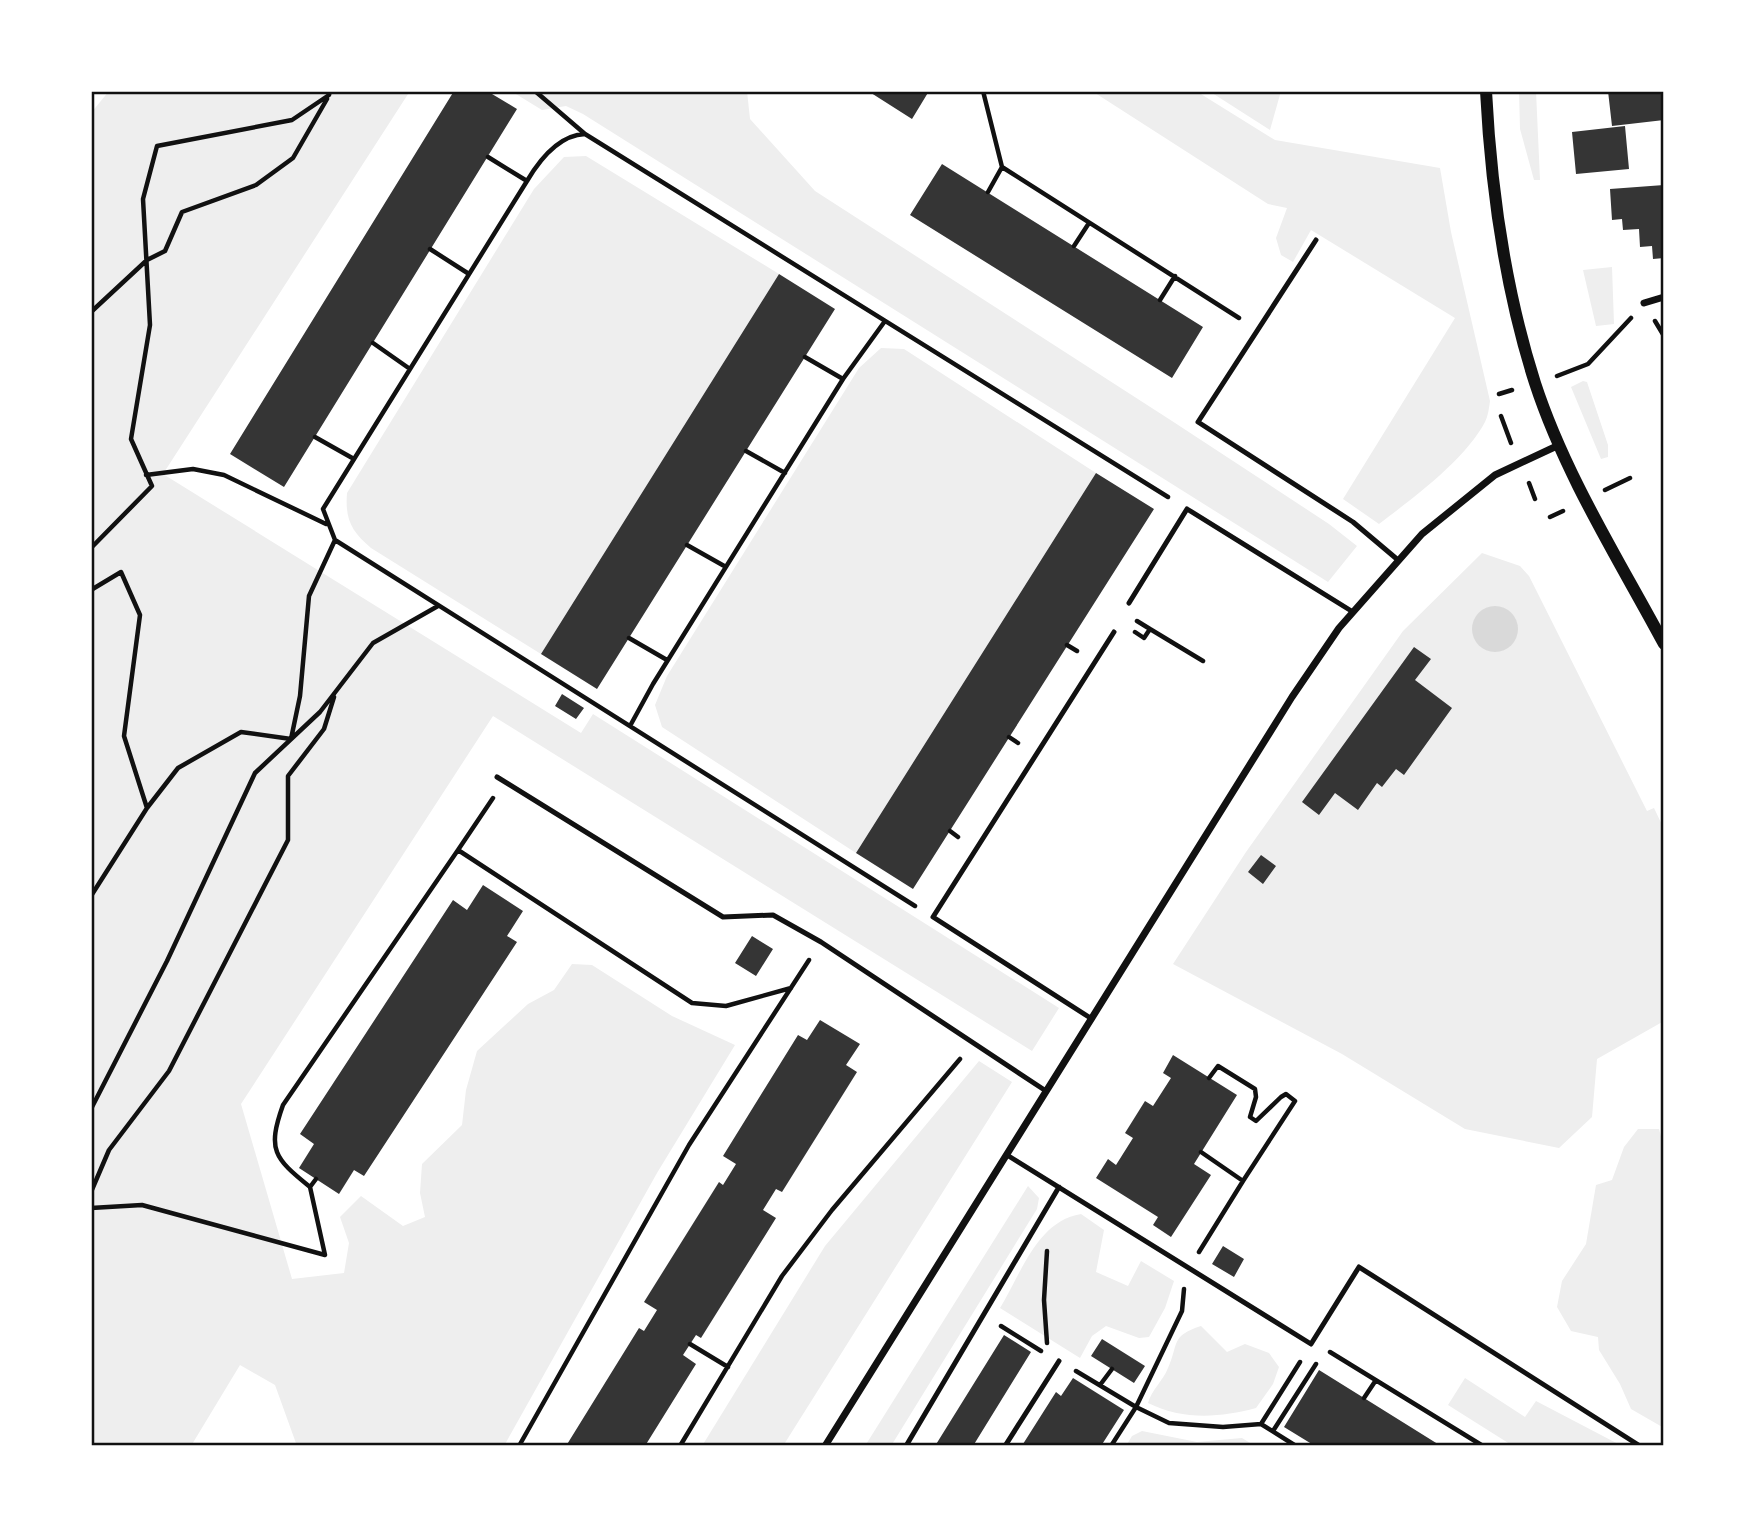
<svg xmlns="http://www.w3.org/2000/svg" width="1755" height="1537" viewBox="0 0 1755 1537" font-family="Mulish,sans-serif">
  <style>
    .green { fill: #eee }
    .water { fill: #d9d9d9 }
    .building { fill: #353535 }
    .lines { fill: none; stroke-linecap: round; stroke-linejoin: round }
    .path { stroke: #111; stroke-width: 4.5 }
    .service { stroke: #111; stroke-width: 5 }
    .minor { stroke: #111; stroke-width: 7 }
    .tertiary { stroke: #111; stroke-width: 12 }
    .neatline { fill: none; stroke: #111; stroke-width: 2.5 }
  </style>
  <rect width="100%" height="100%" fill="#fff"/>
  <!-- green -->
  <path class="green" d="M109,91H410L163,474L581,733L593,714L1059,1008L1032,1051L493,716L241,1104L292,1279L344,1273L349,1243L340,1217L361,1196L403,1226L425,1217L420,1193L422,1164L462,1125L466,1090L477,1051L528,1004L554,990L572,964L592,965L672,1016L735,1045L657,1173L504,1446H297L275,1385L240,1365L191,1446H91V113Z
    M511,91H747L750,119L815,191L1172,421L1329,524L1357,546L1328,582L583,114L566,106L542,110Z
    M1092,91H1196L1275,140L1440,168L1451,232L1490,401C1489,408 1488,416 1485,422C1465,460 1413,498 1379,524L1343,499L1455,318L1311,230L1293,262L1281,255L1276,238L1287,208L1268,204Z
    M1209,91H1281L1270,130Z
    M1519,91H1536L1540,180H1534L1520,129Z
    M586,156L779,274L541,654L371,548C351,531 345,519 347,493L534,189L564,157Z
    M1612,267L1614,324L1596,326L1583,270Z
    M881,348L904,349L1096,473L856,853L662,727L655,705L667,676L859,368Z
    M1583,381L1587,382L1608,445V457L1601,459L1571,387Z
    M1482,553L1520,566L1529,576L1647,811L1654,808L1664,829V1021L1597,1059L1592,1117L1559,1148L1465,1129L1342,1054L1173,964L1246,852L1403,631Z
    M979,1061L1012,1082L783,1446H702L825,1246Z
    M1638,1129H1659L1664,1148V1428L1631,1409L1620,1384L1599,1350L1598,1337L1571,1331L1557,1307L1562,1281L1586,1244L1596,1185L1612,1180L1624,1147Z
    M1028,1186L1039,1198L1037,1209L891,1446H865Z
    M1081,1214L1104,1230L1096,1272L1128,1286L1141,1261L1174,1281L1165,1308L1149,1337L1139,1338L1106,1326L1092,1336L1080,1358L1000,1308C1021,1274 1037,1221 1081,1214Z
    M1201,1326L1227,1352L1245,1344L1269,1353L1279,1367L1273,1384L1256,1408C1219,1418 1182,1420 1148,1403C1152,1389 1163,1381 1168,1368C1179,1344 1170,1336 1201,1326Z
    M1465,1378L1525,1417L1536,1401L1622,1446H1513L1448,1405Z
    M1142,1431L1197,1442L1242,1438L1255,1446H1126L1132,1436Z"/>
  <!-- water -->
  <path class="water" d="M1472 629a23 23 0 1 1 46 0a23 23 0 1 1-46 0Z"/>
  <!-- building -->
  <path class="building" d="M454,91H487L517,109L284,487L230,454Z
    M868,91H929L912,119Z
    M1608,91H1664V120L1612,126Z
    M1625,126L1629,169L1576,174L1572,132Z
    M942,164L1203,327L1172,378L910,215Z
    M1664,185V258L1653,259L1652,246L1640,247L1639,229L1623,230L1622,219L1612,220L1610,189Z
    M779,274L835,309L597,689L541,654Z
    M1096,473L1154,509L913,889L856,853Z
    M1414,647L1431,659L1415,680L1452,708L1404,775L1396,769L1382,787L1377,783L1358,810L1335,793L1319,815L1302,802Z
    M562,694L584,708L576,719L555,706Z
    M1261,855L1276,866L1263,884L1248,872Z
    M483,885L523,911L507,936L517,942L364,1176L354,1170L339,1194L299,1168L314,1144L300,1134L453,900L467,910Z
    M752,936L773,949L756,976L735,963Z
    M820,1020L860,1044L846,1065L857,1072L782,1192L776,1189L763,1210L776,1218L701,1338L696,1335L683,1355L696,1364L645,1446H566L639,1328L644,1331L657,1310L644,1302L719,1182L723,1185L736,1164L723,1156L798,1035L807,1040Z
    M1173,1055L1237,1095L1194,1164L1211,1175L1171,1237L1153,1225L1158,1217L1096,1178L1108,1159L1116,1165L1133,1138L1125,1133L1145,1101L1153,1106L1171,1078L1163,1073Z
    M1223,1246L1244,1259L1234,1277L1212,1264Z
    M1004,1335L1031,1352L973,1446H935Z
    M1102,1339L1145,1366L1134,1383L1091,1356Z
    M1319,1370L1364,1398L1441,1446H1315L1284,1427Z
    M1073,1378L1124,1410L1101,1446L1023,1444L1056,1392L1061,1396Z"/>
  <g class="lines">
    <!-- path -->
    <path class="path" d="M535,91L585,134
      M983,91L1002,167L1239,318
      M488,157L527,181
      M988,192L1002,167
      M1074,246L1089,223
      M430,249L469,274
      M1160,300L1175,276
      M91,312L147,260L165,251L182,212L256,185L293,158L327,99
      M1655,321L1664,336
      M373,343L410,369
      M805,357L843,379
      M1557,376L1588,364L1631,318
      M1499,394L1512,390
      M1501,416L1511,443
      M315,437L354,459
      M746,451L785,473
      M146,475L193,469L224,475L326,524
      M1529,483L1535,499
      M1605,490L1630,478
      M1550,517L1563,511
      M687,545L726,567
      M91,548L152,486L131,439L150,325L143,199L157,146L292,120L329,95L330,91
      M91,590L121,572L140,615L124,736L147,808
      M1150,629L1203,661
      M1135,632L1144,638L1150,629L1137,621
      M629,638L667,660
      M1067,645L1077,651
      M630,726L653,684L843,379L885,321
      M1009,737L1018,743
      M950,831L958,837
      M458,850L493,798
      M91,896L147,808L178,768L241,732L291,739L300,696L309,596L335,540
      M915,906L335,540L323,509L527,181C540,159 559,135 585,134L1168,497
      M1209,1078L1218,1066L1255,1089L1256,1097L1250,1117L1256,1121L1281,1097L1286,1094L1295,1101L1243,1181
      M91,1109L167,961L255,773L320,712L373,643L438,606
      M316,1179L310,1187C274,1158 267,1150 283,1105L458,850L692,1003L726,1006L791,988
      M91,1192L109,1150L169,1071L288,840V776L324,729L334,697
      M91,1208L142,1205L325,1255L310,1187
      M1047,1251L1044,1300L1047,1343
      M1199,1252L1243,1181L1201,1152
      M1001,1326L1041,1351
      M690,1344L728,1367
      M1330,1352L1483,1446
      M1076,1371L1136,1407L1182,1311L1184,1289
      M1100,1385L1112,1369
      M1364,1398L1376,1380
      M1261,1424L1300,1362
      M1273,1431L1316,1364
      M519,1446L689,1145L809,960
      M680,1446L782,1276L832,1210L960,1059
      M1111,1446L1136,1407L1169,1423L1223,1427L1261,1424L1296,1446"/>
    <!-- service -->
    <path class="service" d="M1316,240L1198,422L1353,522L1398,560
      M1129,603L1187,509L1353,612
      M497,777L723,917L773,915L821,942L1046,1091
      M1092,1019L933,917L1114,632
      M1007,1155L1311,1344L1359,1267L1640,1446
      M906,1446L1059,1187
      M1005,1446L1059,1361"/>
    <!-- minor -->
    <path class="minor" d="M1644,303L1664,297
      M825,1446L1292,697L1339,628L1422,534L1495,475L1559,445"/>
    <!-- tertiary -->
    <path class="tertiary" d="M1486,91C1491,189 1505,289 1535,383C1565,475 1619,560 1664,644"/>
  </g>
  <!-- border -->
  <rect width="1755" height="1537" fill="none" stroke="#ffffff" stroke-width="186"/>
  <rect x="93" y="93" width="1569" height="1351" class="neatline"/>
</svg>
